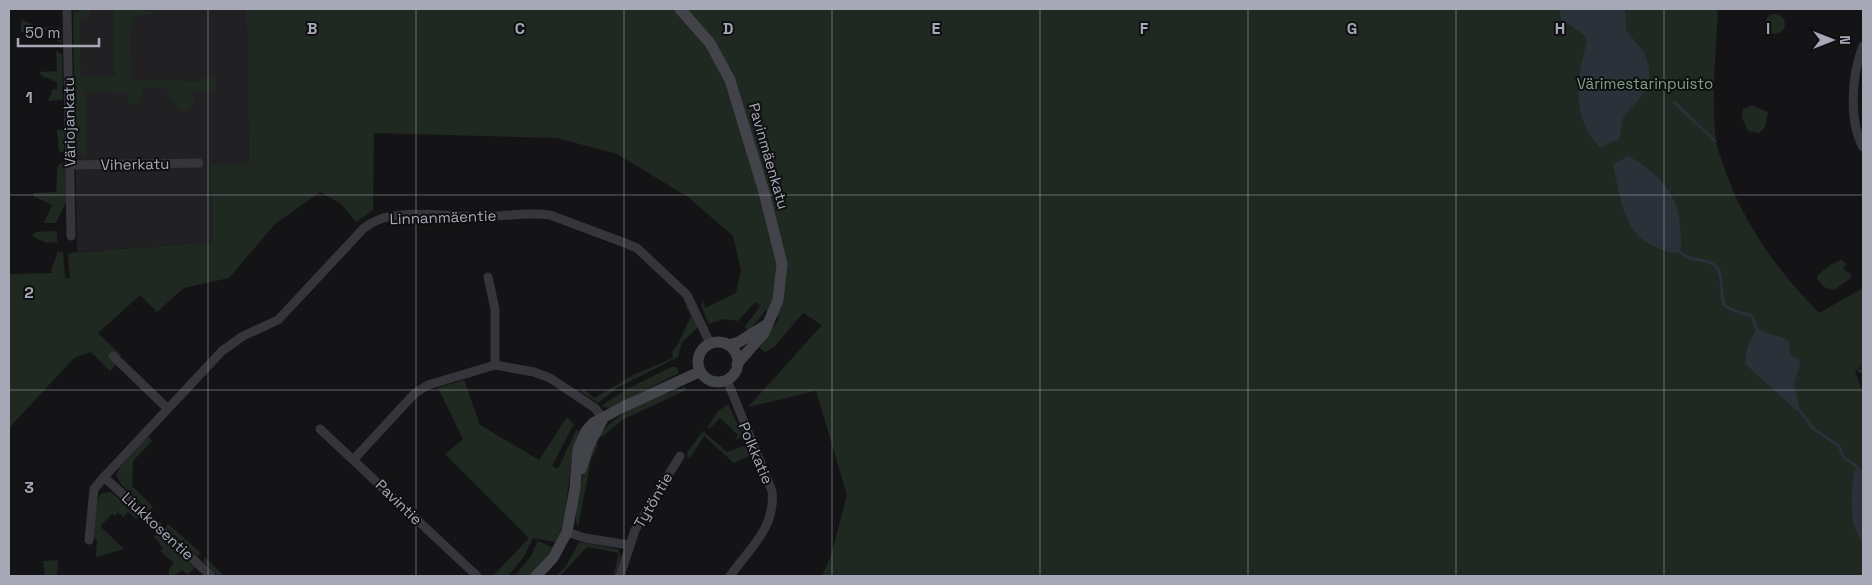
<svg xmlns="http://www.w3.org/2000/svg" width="1872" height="585" viewBox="0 0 1872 585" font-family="'Space Grotesk',sans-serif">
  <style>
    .built { fill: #212023 }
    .green { fill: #202822 }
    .water { fill: #2b3139 }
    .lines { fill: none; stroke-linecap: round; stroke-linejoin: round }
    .stream { stroke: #2b3139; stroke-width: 3 }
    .street { stroke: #35353b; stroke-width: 9 }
    .secondary { stroke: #43444a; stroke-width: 11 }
    .grid { fill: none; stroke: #a6a9b5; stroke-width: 1; stroke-opacity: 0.55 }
    .labels { text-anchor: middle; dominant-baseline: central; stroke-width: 4; stroke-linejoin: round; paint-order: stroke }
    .park-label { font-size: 15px; fill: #7ea085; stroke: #0f0f11 }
    .street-label { font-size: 15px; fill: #a6a9b5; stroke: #0f0f11 }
    .grid-label { font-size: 16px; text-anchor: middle; font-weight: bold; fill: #a6a9b5; stroke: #0f0f11; stroke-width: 4; stroke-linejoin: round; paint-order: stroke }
  </style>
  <rect width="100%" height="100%" fill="#141416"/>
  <!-- built -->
  <path class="built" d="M73,9H246L249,164L211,166L212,242L77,252Z"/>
  <!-- green -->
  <path class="green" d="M82,9H90L89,19L80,20L81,77H115L114,10L149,9L153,14L133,16L131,37L132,80L179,79L189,82L202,81V77H216V91H193V107L185,112L175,106L164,87L142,88L141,102L128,106L127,93L86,92V158L79,155L76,149L73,23L74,15Z
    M246,9H1718C1716,52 1711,100 1716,142C1717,149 1721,157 1723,164C1741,220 1778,272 1819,313L1863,288V365L1855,372L1863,393V576H822L831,556L847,495L816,391L748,407L822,325L803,313L775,346L765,352L759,348L779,318L766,310L748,332L745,327L760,306L755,302L738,321L724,319L709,324L701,305L704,302L705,308L736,293L741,270L733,236L688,197L617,154L557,138L374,133L373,210L356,222L340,203L320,192L275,224L229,278L184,288L157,312L140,295L98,333L121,355L114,362L116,364L110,371L91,352L74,358L9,428V274L53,273L51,270L58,252H63L65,278L70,279L68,253L212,242L211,165L249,164Z
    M1765 24a10 10 0 1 1 20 0a10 10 0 1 1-20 0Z
    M21,19L38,27L61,28L62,43L57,41L56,30L21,32Z
    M56,51L62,54L63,100L48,101L53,89L57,90V82L42,76L39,72L57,71Z
    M1752,105L1768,112L1765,127L1759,133L1748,131L1742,118L1743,109Z
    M57,130H64V152H59Z
    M65,163L66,202L56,223H44L52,205L33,196V193L56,192C58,183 55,172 59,164Z
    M57,231V242L46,243L32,236L36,232Z
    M1842,260L1846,264L1843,269L1851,274V278L1834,290L1824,287L1817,278L1818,275C1825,270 1832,262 1842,260Z
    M688,304L698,327L682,342L678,357L617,388L598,403L581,392L584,389L594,398L633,375L673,358L672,352L678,344L691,316L686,306Z
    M671,367H677L679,373L614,406L609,408L601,406L627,389Z
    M464,380L480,425L539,460L567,417L574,424L552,466L558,469L576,430L580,431L573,447L564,523L556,542L533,538L523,558L508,576H493L529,538L445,454L463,439L438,388Z
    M686,387V390L622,420L602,437L599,436C619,409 655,397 686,387Z
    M728,404L743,436L734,441L738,435L720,418L709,429L708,426L718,411Z
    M703,431L727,452L747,445L751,455L734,463L704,436L690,458L687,457L688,451Z
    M148,436L152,441L133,461L132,486L153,507L149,511L121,484L116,475L120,467Z
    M595,441L598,445L591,460L578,527C570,512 588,458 595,441Z
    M111,492L139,516L136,519L128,512L123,517L118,512L115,516L112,514L100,526L124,549L96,557L97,539H94L95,503L102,493Z
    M168,524L201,553L197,556L166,527Z
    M157,533L195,568L187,575L182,570L175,576H169V569L174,563L160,551L163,548L154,537Z
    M538,541L552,547L548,555L530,576H515L531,556Z
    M579,542L618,549L621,556L615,576H613L619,553L587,547L560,576H556L566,566Z
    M205,557L224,576H218L203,562Z
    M58,560L57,576H45L43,561Z"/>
  <!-- water -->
  <path class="water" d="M1559,9H1625L1626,30L1644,52L1649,66V81L1642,95L1623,118L1619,140L1611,142L1601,148C1570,119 1577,79 1587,41L1584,35L1561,19Z
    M1629,156C1669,181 1682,200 1681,248L1674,253C1624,243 1622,206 1613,164Z
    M1757,330H1761C1769,336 1780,335 1789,341L1790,355L1799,359L1800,364L1794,383L1800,411L1796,410L1745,364C1745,353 1749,339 1757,330Z
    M1863,469V541C1847,525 1852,492 1854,471Z"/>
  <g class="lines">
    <!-- stream -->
    <path class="stream" d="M1674,102L1715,141
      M1677,250C1680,252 1684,255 1687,257C1699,262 1714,257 1720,274C1722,280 1721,295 1724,305L1735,311L1752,316L1757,330
      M1860,371H1863
      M1800,411L1813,428L1839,446L1844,458L1855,465L1859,470"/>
    <!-- street -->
    <path class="street" d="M67,9L71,236
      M1863,46C1852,73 1848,120 1863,147
      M70,165L199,163
      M488,277L495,309V365
      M113,356L167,408
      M727,380L772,491C776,528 749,549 730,576
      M320,429L477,576
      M354,459L415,393L428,385L495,365L534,372L550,378L595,408L603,419
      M104,477L211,576
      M567,532L585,538L629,545
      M89,540L94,489L104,477L222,351L243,336L278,320L363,229C369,224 375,221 383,218C419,209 459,219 496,216C515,215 531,212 550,215L625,243L637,248L687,295L710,343
      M620,576L635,530L680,456"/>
    <!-- secondary -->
    <path class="secondary" d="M680,9L710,43L730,80L764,192L782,264L778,300L764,333L737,364
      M698 362a20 20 0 1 1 40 0a20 20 0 1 1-40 0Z
      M728,345L739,342L766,325
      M581,469L589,445L603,419
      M536,576L553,558L567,532L575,488L578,449L586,431L593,423L623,407L699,372"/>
  </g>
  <!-- grid -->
  <path class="grid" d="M208,9V576M416,9V576M624,9V576M832,9V576M1040,9V576M1248,9V576M1456,9V576M1664,9V576M9,195H1863M9,390H1863"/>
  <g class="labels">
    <!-- park labels -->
    <g class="park-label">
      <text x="1645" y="83">Värimestarinpuisto</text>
    </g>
    <!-- street labels -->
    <g class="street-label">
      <text transform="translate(69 122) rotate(-91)">Väriojankatu</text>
      <text transform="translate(769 156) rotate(74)">Pavinmäenkatu</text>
      <text transform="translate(135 164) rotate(-1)">Viherkatu</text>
      <text transform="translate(443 217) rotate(-2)">Linnanmäentie</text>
      <text transform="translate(756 453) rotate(67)">Polkkatie</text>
      <text transform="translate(653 500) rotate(-60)">Tytöntie</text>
      <text transform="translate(399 502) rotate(44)">Pavintie</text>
      <text transform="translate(158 526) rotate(43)">Liukkosentie</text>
    </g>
  </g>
  <g class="grid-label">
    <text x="312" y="34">B</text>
    <text x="520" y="34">C</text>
    <text x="728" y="34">D</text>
    <text x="936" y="34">E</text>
    <text x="1144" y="34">F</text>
    <text x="1352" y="34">G</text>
    <text x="1560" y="34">H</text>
    <text x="1768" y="34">I</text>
    <text x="29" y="103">1</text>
    <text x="29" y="298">2</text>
    <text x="29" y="493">3</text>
  </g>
  <!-- border -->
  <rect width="1872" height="585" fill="none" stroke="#a6a9b5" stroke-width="20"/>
  <!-- north arrow -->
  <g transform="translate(1832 40) rotate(90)" stroke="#0f0f11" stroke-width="4" paint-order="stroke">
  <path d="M0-4L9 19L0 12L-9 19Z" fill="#a6a9b5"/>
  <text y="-8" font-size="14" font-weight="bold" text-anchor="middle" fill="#a6a9b5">N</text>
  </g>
  <!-- scale -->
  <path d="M18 38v8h81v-8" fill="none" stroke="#a6a9b5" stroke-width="2.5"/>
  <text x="25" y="38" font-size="15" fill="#a6a9b5" stroke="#0f0f11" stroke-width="4" paint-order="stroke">50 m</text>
</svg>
